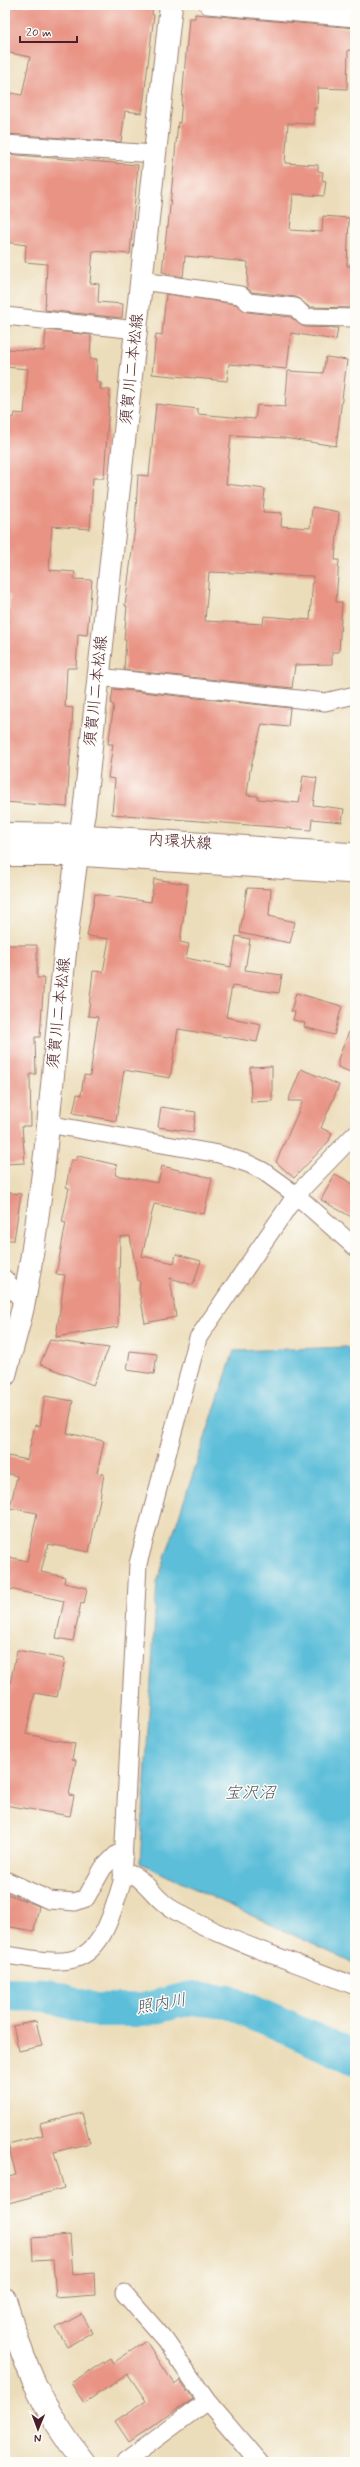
<svg xmlns="http://www.w3.org/2000/svg" width="360" height="2467" viewBox="0 0 360 2467" font-family="Mynerve,'Klee One',sans-serif">
  <style>
    .water { fill: #5bbed9; stroke: #526e82 }
    .lines { fill: none; stroke-linecap: round; stroke-linejoin: round }
    .river { stroke: #5bbed9; stroke-width: 34 }
    .building { fill: #e89383; fill-rule: evenodd }
    .minor-casing { stroke: #9b7e72; stroke-width: 19 }
    .tertiary-casing { stroke: #9b7e72; stroke-width: 23 }
    .secondary-casing { stroke: #9b7e72; stroke-width: 24 }
    .minor { stroke: #fff; stroke-width: 17 }
    .tertiary { stroke: #fff; stroke-width: 21 }
    .secondary { stroke: #fff; stroke-width: 22 }
    .labels { text-anchor: middle; dominant-baseline: central; stroke-width: 3; stroke-linejoin: round; paint-order: stroke }
    .street-label { font-size: 16px; fill: #4a1f2b; stroke: #fdfcf7 }
    .water-label { font-size: 17px; font-style: italic; fill: #505768; stroke: #fdfcf7 }
  </style>
  <rect width="100%" height="100%" fill="#fdfcf7"/>
  <filter id="ink" filterUnits="userSpaceOnUse"><feTurbulence type="fractalNoise" baseFrequency=".025" numOctaves="2"/><feDisplacementMap in="SourceGraphic" scale="8" xChannelSelector="R" yChannelSelector="G"/><feConvolveMatrix kernelMatrix="1 2 1 2 8 2 1 2 1" color-interpolation-filters="sRGB"/></filter>
  <filter id="wash" filterUnits="userSpaceOnUse"><feTurbulence type="fractalNoise" baseFrequency=".012" numOctaves="4" result="noise"/><feDisplacementMap in="SourceGraphic" scale="16" xChannelSelector="R" yChannelSelector="G"/><feGaussianBlur stdDeviation="0.9" result="paint"/><feColorMatrix in="noise" values="0 0 0 0 0 0 0 0 0 0 0 0 0 0 0 0 0 1.4 0 .05"/><feComposite in="paint" operator="in"/></filter>
  <g filter="url(#wash)">
    <rect width="100%" height="100%" fill="#ecddba"/>
    <!-- water -->
    <path class="water" d="M346,1347L355,1353V1964L140,1863L157,1582L234,1351Z"/>
    <g class="lines">
      <!-- river -->
      <path class="river" d="M5,1994L46,1995L94,2010H143L191,1998L229,2002L355,2058"/>
    </g>
    <g id="blocks">
      <!-- building -->
      <path class="building" d="M5,5H153L152,14L154,15L142,113L125,111L121,142L6,134L9,109H5V92L22,95L30,57L5,52Z
        M195,14L355,28V51L348,50L347,89L318,88L317,108H314V124L288,123L285,163L318,165V171L323,172L322,180L326,181L324,196L293,194L290,230L322,232L323,216L349,218L347,266H355V308L309,307L296,297L252,292L247,288L248,262L185,256L183,277L162,272L167,227H168L178,122L180,123L189,18H195Z
        M5,154L138,165L130,254L93,251L90,283L99,284L98,302L123,304L122,318L45,310L47,264L25,262L26,245L5,242Z
        M166,294L236,304L247,312L290,317L305,327L338,328L336,340L291,333L287,369L229,364L227,381L152,374L156,334L162,335Z
        M46,330L91,335L90,359H97L96,382L101,383L100,389L110,390L104,478H93L90,529L52,526L49,570L75,572L74,579L92,580L87,635L78,634L76,668H67L65,707L73,708L67,807L5,802V673L10,595H5V417L14,418L15,413L24,414L28,369L5,367V349L44,351Z
        M326,357L347,360L336,446L283,438L231,435L226,484L265,489L263,512L282,513L281,526L310,528L312,507L339,512L335,560H339L336,602H342L339,652H332V664L295,665L292,688L124,670L126,640H124L127,606H125L135,527L138,475L149,476L156,404L198,409V414L255,419L257,405L285,407L288,371L323,373ZM209,572L313,576L310,620L264,616L263,624L205,621Z
        M113,689L290,708L288,727L262,724L250,770L247,795L258,796V799L299,803L303,776L317,778L313,805L344,809L342,822L312,819L311,830L112,814L115,779L108,778L113,744H108L114,705L111,704Z
        M154,879L188,884L180,942L189,944L186,958L231,967L236,936L250,939L245,970L282,975L279,993L232,986L226,1017L261,1024L257,1042L178,1029L170,1078L124,1070L116,1121L73,1113L77,1094L81,1095L84,1075L90,1076L98,1017L88,1016L93,971L103,972L109,939L87,936L95,894L151,902Z
        M247,888L271,889L269,916L295,922L290,943L240,933Z
        M5,945H37V978H44L40,1037H35L36,1074H30L31,1126H22L25,1163L5,1164Z
        M296,993L342,1006L334,1035L304,1027L305,1023L293,1020L295,1012L291,1011Z
        M354,1019H355V1074L338,1067V1059Z
        M272,1066V1101L251,1102L250,1067Z
        M301,1069L339,1085L321,1128L332,1133L329,1141L294,1178L276,1162L303,1101H288Z
        M161,1107L196,1112L193,1132L158,1127Z
        M78,1156L117,1165L115,1175L158,1183L162,1166L212,1178L204,1214L154,1204L142,1256L174,1263L176,1254L201,1261L193,1285L170,1278L176,1317L145,1323L139,1289L140,1282L138,1281L130,1236L120,1237L118,1327L56,1337L65,1275L56,1274L66,1223L62,1222L69,1188L66,1187L71,1160H76Z
        M335,1174L355,1185V1219L321,1200Z
        M5,1192L21,1194L14,1240H5Z
        M50,1340L109,1348L93,1385L40,1364Z
        M130,1351L157,1354L154,1374L127,1370Z
        M45,1396L73,1401L67,1433L104,1441L97,1473L104,1474L100,1499L89,1552L48,1544L41,1572L65,1577L64,1583L87,1588L84,1604L81,1603L73,1641L56,1638L64,1601L5,1588V1556L27,1561L37,1513L10,1508L17,1476L5,1473V1469L8,1456L27,1460L35,1425L40,1426Z
        M17,1650L65,1659L57,1697L35,1693L26,1734L75,1744L72,1759L76,1760L69,1795L74,1796L70,1816L5,1805V1708Z
        M5,1893L39,1906L34,1931L5,1926Z
        M36,2021L42,2046L19,2051L13,2026Z
        M82,2113L90,2143L54,2152L64,2188L5,2204V2178L16,2175L8,2144L43,2135L40,2124Z
        M70,2235L73,2275L94,2273L95,2295L56,2298L53,2260L33,2261L32,2238Z
        M82,2314L92,2332L67,2347L56,2328Z
        M146,2341L174,2384L180,2380L193,2399L129,2442L115,2421L146,2401L128,2374L84,2403L71,2383L110,2358L113,2363Z"/>
    </g>
  </g>
  <g filter="url(#ink)">
    <use href="#blocks" fill-opacity="0" stroke="#9b7e72" stroke-width="1"/>
    <g class="lines">
      <defs>
        <path id="minor" d="M208,5L355,18
          M5,144L155,154
          M142,281L240,295L248,302L295,307L305,317L355,318
          M5,316L137,330
          M99,677L325,702L355,695
          M47,1124L219,1154L249,1164L263,1171L296,1195L355,1247
          M5,1279L24,1303
          M122,1872C147,1876 151,1897 172,1909C229,1943 294,1961 355,1986
          M5,1880L49,1900L75,1902L86,1898L103,1868L117,1854L124,1855
          M5,1955C25,1957 50,1964 70,1960C104,1954 113,1909 122,1882L138,1564L198,1338L296,1195L355,1134
          M124,2293L165,2340L207,2401L259,2462
          M125,2462L207,2401"/>
        <path id="tertiary" d="M80,835L355,854
          M76,855L355,873"/>
        <path id="secondary" d="M5,834L80,835
          M5,855H76
          M5,1375C11,1351 19,1326 24,1302C54,1140 56,974 84,812L171,5
          M5,2299C23,2363 42,2410 84,2462"/>
      </defs>
      <!-- minor casing -->
      <use href="#minor" class="minor-casing"/>
      <!-- tertiary casing -->
      <use href="#tertiary" class="tertiary-casing"/>
      <!-- secondary casing -->
      <use href="#secondary" class="secondary-casing"/>
      <!-- minor -->
      <use href="#minor" class="minor"/>
      <!-- tertiary -->
      <use href="#tertiary" class="tertiary"/>
      <!-- secondary -->
      <use href="#secondary" class="secondary"/>
    </g>
  </g>
  <g class="labels">
    <!-- street labels -->
    <g class="street-label">
      <text transform="translate(132 369) rotate(-84)">須賀川二本松線</text>
      <text transform="translate(96 691) rotate(-84)">須賀川二本松線</text>
      <text transform="translate(180 842) rotate(4)">内環状線</text>
      <text transform="translate(59 1013) rotate(-84)">須賀川二本松線</text>
    </g>
    <!-- water labels -->
    <g class="water-label">
      <text x="250" y="1793">宝沢沼</text>
      <text transform="translate(161 2004) rotate(-10)">照内川</text>
    </g>
  </g>
  <!-- margin -->
  <rect width="360" height="2467" fill="none" stroke="#fdfcf7" stroke-width="20"/>
  <!-- north arrow -->
  <g transform="translate(38 2429) rotate(181)" stroke="#fdfcf7" stroke-width="3" paint-order="stroke">
  <path d="M0-3L7 15L0 10L-7 15Z" fill="#4a1f2b"/>
  <text y="-6" font-size="11" font-weight="bold" text-anchor="middle" fill="#4a1f2b">N</text>
  </g>
  <!-- scale -->
  <path d="M20 36v6h57v-6" fill="none" stroke="#4a1f2b" stroke-width="2"/>
  <text x="26" y="36" font-size="12" fill="#4a1f2b" stroke="#fdfcf7" stroke-width="3" paint-order="stroke">20 m</text>
</svg>
